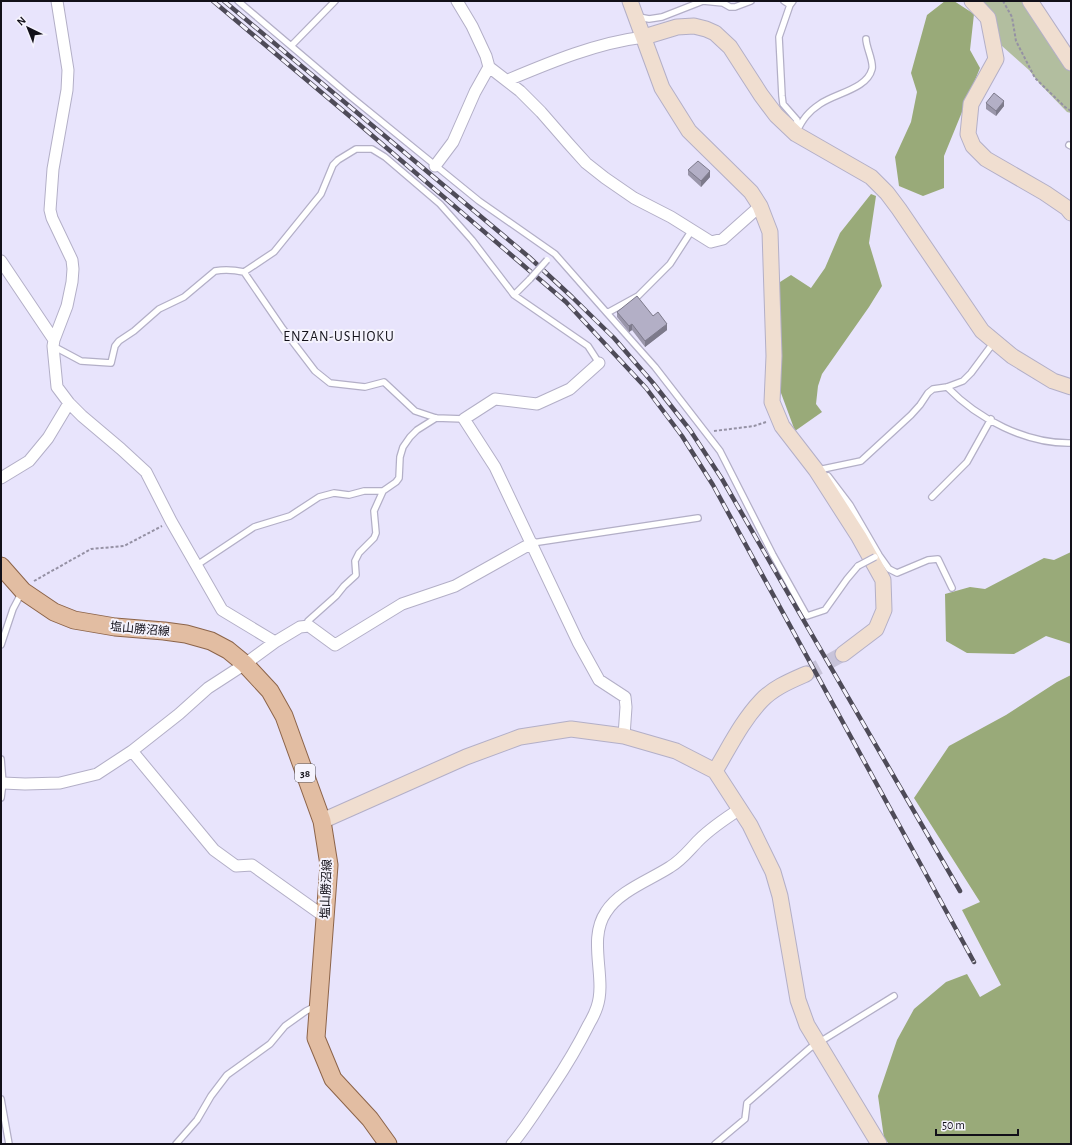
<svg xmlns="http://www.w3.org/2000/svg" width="1072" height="1145" viewBox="0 0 1072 1145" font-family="'Alegreya Sans','Noto Sans JP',sans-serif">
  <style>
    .green { fill: #b2be9f }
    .forest { fill: #99aa79 }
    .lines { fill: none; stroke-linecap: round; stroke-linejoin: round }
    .secondary-tunnel { stroke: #c8c4da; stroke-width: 15; stroke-dasharray: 15 8; stroke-linecap: butt }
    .lane-casing { stroke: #b3afc7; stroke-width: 8 }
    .street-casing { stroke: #b3afc7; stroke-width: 13 }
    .secondary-casing { stroke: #b3afc7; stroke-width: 17 }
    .primary-casing { stroke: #8c644a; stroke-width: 19 }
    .path { stroke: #9591a4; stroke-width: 2; stroke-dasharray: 3 2; stroke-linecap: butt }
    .lane { stroke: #fff; stroke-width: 5.5 }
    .street { stroke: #fff; stroke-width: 11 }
    .secondary { stroke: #f0ded0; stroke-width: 15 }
    .primary { stroke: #e2bda2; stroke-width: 17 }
    .rail-casing { stroke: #4e4b58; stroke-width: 4.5 }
    .rail { stroke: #f5f3fd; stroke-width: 3; stroke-dasharray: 9; stroke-linecap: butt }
    .lane-bridge-casing { stroke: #b3afc7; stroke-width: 8; stroke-linecap: butt }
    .lane-bridge { stroke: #fff; stroke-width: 5.5 }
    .wall { fill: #9a96aa }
    .shaded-wall { fill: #7d7a8b }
    .building { fill: #b3afc6; stroke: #7d7a8b }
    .labels { text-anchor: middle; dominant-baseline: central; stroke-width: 4; stroke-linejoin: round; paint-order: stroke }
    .shield { fill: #f5f3fd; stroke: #56545d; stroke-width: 1 }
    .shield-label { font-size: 11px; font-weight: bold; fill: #121019 }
    .street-label { font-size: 12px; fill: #121019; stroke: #f5f3fd }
    .quarter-label { font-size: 14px; letter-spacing: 1px; fill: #121019; stroke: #f5f3fd }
  </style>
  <rect width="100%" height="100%" fill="#e8e4fc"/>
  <!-- green -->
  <path class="green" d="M972,1H1030L1071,63V113L1067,112L1040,84L1029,70L993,38Z"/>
  <!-- forest -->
  <path class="forest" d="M945,1H954L974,14L970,50L980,68L944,156V188L923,196L899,186L895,157L911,122L917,92L911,73L927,15Z
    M871,194L876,196L869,243L882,286L869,307L822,374L818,386L816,404L822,412L795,431L781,393L778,313L780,282L791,275L811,288L825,268L840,233Z
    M1071,552V644L1046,636L1014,654L967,653L946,641L945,594L970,587L985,589L1044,558L1054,560Z
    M1071,675V1144H889L884,1138L878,1096L897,1040L914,1009L946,982L967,974L980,997L1001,985L962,910L980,902L914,798L949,746L1006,715L1057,682Z"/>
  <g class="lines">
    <!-- secondary-tunnel -->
    <path class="secondary-tunnel" d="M806,674L843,654"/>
    <defs>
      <path id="lane" d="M238,1L350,96L479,201L555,254L607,313L638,296L670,264L692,230
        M784,1L790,5
        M793,1L790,5L779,37L782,96L783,104L797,120L796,131
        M639,17L649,19L662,17L703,1L723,3L730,7H735L751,1
        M291,46L335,1
        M797,131C803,119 808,112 820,104C836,93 867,89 872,69C874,62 866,47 866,39
        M1069,145L1071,146
        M244,272L274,252L321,194L333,165L338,160L356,149H372L385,157L440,204L472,240L514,295L588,346L599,363
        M514,295L530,279
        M607,313L655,367L720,451L773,555L807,616L825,610L847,579L858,566
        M53,346L81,361L111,363L115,346L119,341L134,331L159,309L184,297L215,271C225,269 235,270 244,272L283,329L315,371L330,383L365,387L384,382L415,411L436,418L464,419
        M947,387C978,419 1026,444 1071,443
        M818,470L861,461L911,415L920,405L928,393L933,389L947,387L963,381L971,373L994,342
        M828,476L850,505L879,555L889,569L897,573L928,560L938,559L952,588
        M932,497L967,462L991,419
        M532,543L698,518
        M197,565L254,527L290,516L319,497L334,493L349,495L364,491H383
        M306,626L308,621L336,596L344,586L356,575L355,561L359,553L374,538L376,533L374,511L383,491L396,482L399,478L400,457L403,447L410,437L417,430L436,418
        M1,645L13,609L22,592
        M1,759L3,783L1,798
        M1,1099L9,1144
        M176,1144L197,1120L211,1096L227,1075L270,1044L285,1026L306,1011L316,1006
        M715,1144L745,1119L747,1103L810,1048L894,996"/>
      <path id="street" d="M457,1L472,26L486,56L489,67L520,91L541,112L568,143L586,163L605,178L634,198L671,217L711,242L723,239L760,206
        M508,80C551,62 596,43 644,37
        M435,166L453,142L475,92L489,67
        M1,261L54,340L53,346L57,387L69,403L82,416L121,449L146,472L171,521L222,610L275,642L245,664L208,688L179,714L132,751L97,774L60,783L25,784L3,783
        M54,340L67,306L72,282L73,269L72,260L52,218L50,210L53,169L67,90L68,70L57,1
        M599,363L570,389L537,404L495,399L464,419L495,467L578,642L599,680L625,697L626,707L624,736
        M1,478L29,461L48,438L69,403
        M275,642L300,627L309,626L335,645L402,604L455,586L532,543
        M132,751L214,850L236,866L252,865L325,917
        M512,1144C527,1126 539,1106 552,1087C566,1066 578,1046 589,1024C592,1019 595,1013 597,1007C607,978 587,940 606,912C619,891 650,880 670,867C682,860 689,850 699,840C711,828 726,818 740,809"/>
      <path id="secondary" d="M630,1L662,88L689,131L751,192L760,206L770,232L774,356L772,402L782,426L816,470L859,537L883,580L884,610L876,629L843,654
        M972,1L988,18L996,59L971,104L968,134L973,146L986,159L1045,193L1067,208L1071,213
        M1030,1L1071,63
        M644,37L677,27L694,26L706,29L715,33L730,47L761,95L776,115L796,134L871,177L887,193L899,209L982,331L1012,356L1053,381L1071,387
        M806,674C790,681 773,688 761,701C742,721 729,748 715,771L750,825L773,872L780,896L798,1000L807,1025L879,1144
        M322,821L466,757L520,737L571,729L624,736L676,751L715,771"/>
      <path id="primary" d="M1,566L23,591L54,612L74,620L115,627L164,631L186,634L211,641L228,650L245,664L270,691L284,716L322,821L329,865L316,1038L333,1079L370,1119L388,1144"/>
    </defs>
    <!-- lane casing -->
    <use href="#lane" class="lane-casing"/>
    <!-- street casing -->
    <use href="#street" class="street-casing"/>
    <!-- secondary casing -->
    <use href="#secondary" class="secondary-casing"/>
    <!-- primary casing -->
    <use href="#primary" class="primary-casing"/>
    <!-- path -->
    <path class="path" d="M1003,1L1012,17L1016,41L1035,78L1065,107L1071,111
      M714,431L754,426L766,422
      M34,581L91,549L124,546L162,526"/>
    <!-- lane -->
    <use href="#lane" class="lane"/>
    <!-- street -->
    <use href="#street" class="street"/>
    <!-- secondary -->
    <use href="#secondary" class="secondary"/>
    <!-- primary -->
    <use href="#primary" class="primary"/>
    <defs>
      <path id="rail" d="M213,1L353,119L566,302L646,388L682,436L713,485L974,962
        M224,1L529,257L572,297L614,338L653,383L690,430L722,479L960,891"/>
    </defs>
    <!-- rail casing -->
    <use href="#rail" class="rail-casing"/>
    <!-- rail -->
    <use href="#rail" class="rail"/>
    <defs>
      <path id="lane-bridge" d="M530,279L547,260
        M858,566L875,557"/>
    </defs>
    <!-- lane-bridge casing -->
    <use href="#lane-bridge" class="lane-bridge-casing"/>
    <!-- lane-bridge -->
    <use href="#lane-bridge" class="lane-bridge"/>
  </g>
  <!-- wall -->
  <path class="wall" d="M986,103L1004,106L996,116L986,109Z
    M688,170L710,177L701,187L688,175Z
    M617,312L653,316L667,330L645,347L632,330L629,332L617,317Z"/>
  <!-- shaded-wall -->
  <path class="shaded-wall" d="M1004,101V106L996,116V111Z
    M710,171V177L701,187V181Z
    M632,324V330L629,332V326Z
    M667,324V330L645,347V341Z"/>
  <!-- building -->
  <path class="building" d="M994,93L1004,101L996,111L986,103Z
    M698,161L710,171L701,181L688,170Z
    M637,296L653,316L658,312L667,324L645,341L632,324L629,326L617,312Z"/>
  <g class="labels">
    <!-- shield labels -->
    <rect class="shield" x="295" y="764" width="20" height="18" rx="3"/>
    <g class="shield-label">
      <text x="305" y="773">38</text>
    </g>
    <!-- street labels -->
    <g class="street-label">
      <text transform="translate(140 629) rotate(5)">塩山勝沼線</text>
      <text transform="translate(326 889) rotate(-88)">塩山勝沼線</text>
    </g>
    <!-- quarter labels -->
    <g class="quarter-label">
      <text x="339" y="337">ENZAN-USHIOKU</text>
    </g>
  </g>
  <!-- border -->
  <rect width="1072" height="1145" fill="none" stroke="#121019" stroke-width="4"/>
  <!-- north arrow -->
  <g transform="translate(28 28) rotate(317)" stroke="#f5f3fd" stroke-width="3" paint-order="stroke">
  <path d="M0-3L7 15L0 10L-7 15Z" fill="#121019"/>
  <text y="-6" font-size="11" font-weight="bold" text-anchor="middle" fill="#121019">N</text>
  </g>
  <!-- scale -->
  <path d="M936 1129v6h82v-6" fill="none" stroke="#121019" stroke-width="2"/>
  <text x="942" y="1129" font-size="12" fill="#121019" stroke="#f5f3fd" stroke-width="3" paint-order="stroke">50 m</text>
</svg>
